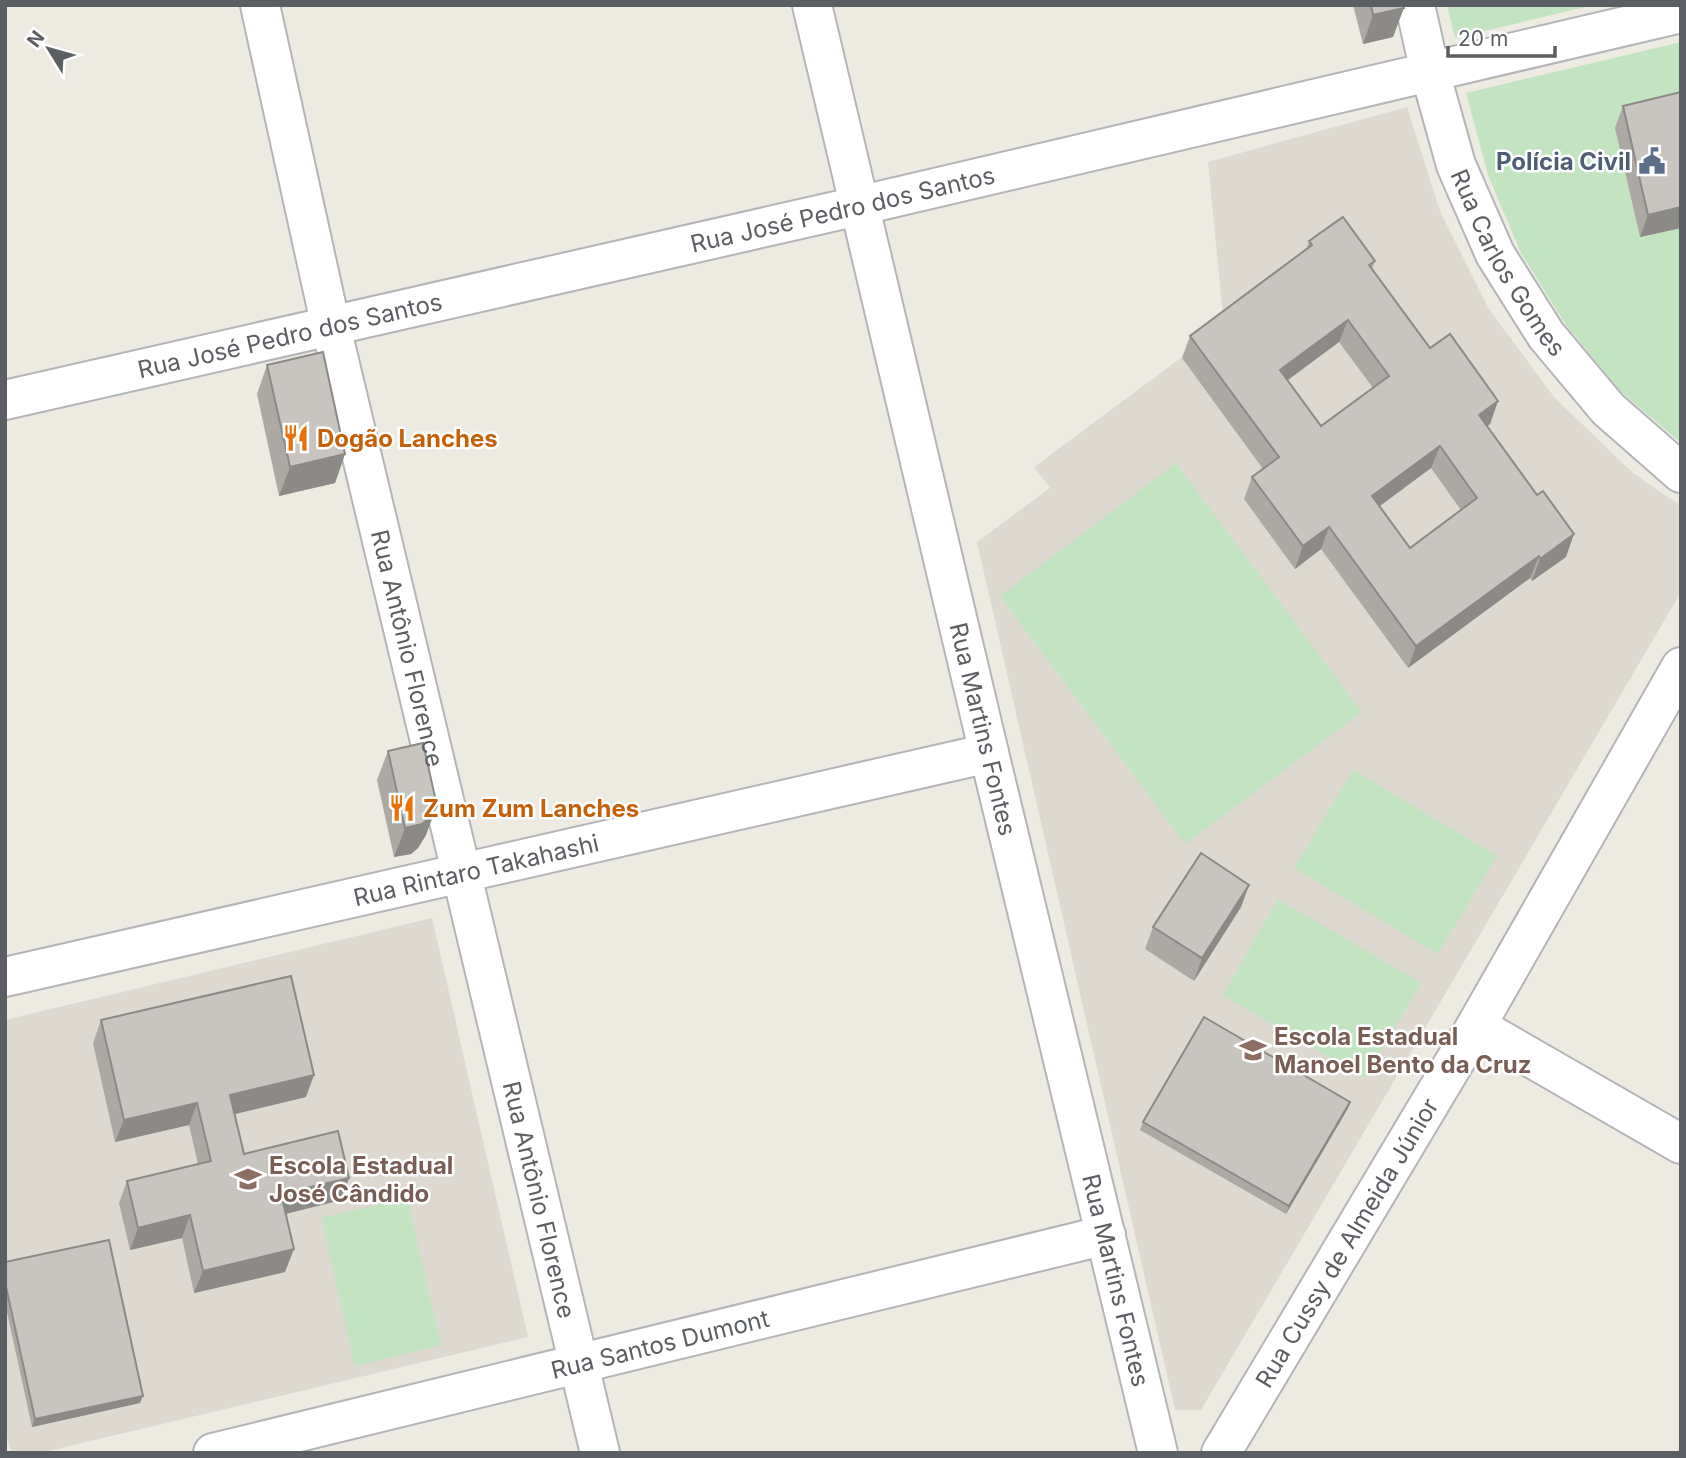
<svg xmlns="http://www.w3.org/2000/svg" width="1686" height="1458" viewBox="0 0 1686 1458" font-family="Inter,sans-serif">
  <style>
    .education { fill: #ddd9d1 }
    .green { fill: #c2e4c0 }
    .lines { fill: none; stroke-linecap: round; stroke-linejoin: round }
    .minor-casing { stroke: #b3b5b9; stroke-width: 42 }
    .minor { stroke: #fff; stroke-width: 38 }
    .wall { fill: #aca9a5; fill-rule: evenodd }
    .shaded-wall { fill: #8c8a86 }
    .building { fill: #c8c5c0; stroke: #8c8a86; stroke-width: 2; fill-rule: evenodd }
    .labels { text-anchor: middle; dominant-baseline: central; stroke-width: 5; stroke-linejoin: round; paint-order: stroke }
    .service-label { font-size: 24px; font-weight: bold; fill: #4e5e75; stroke: #fff; text-anchor: end }
    .street-label { font-size: 24px; fill: #5b5f63; stroke: #fff }
    .food-label { font-size: 24px; font-weight: bold; fill: #c56008; stroke: #fff; text-anchor: start }
    .education-label { font-size: 24px; font-weight: bold; fill: #785e54; stroke: #fff; text-anchor: start }
  </style>
  <rect width="100%" height="100%" fill="#edeae2"/>
  <!-- education -->
  <path class="education" d="M1407,107L1440,211L1489,309L1554,397L1633,473L1681,506V592L1201,1410H1175L977,542L1050,488L1034,467L1224,326L1208,162Z
    M432,918L528,1337L40,1453H11L5,1428V1020Z"/>
  <!-- green -->
  <path class="green" d="M1447,5H1594L1455,38Z
    M1681,42V443L1619,390L1566,325L1521,253L1488,175L1466,93Z
    M1176,463L1362,712L1185,844L1000,596Z
    M1353,770L1497,856L1438,954L1294,868Z
    M1278,899L1421,983L1365,1078L1223,995Z
    M407,1198L441,1345L355,1366L321,1218Z"/>
  <g class="lines">
    <defs>
      <g id="minor">
        <path id="s1" d="M260,5L331,327L600,1453"/>
        <path id="s2" d="M812,5L989,753L1158,1453"/>
        <path id="s3" d="M1415,5L1430,72L1456,165L1495,254L1546,335L1608,409L1681,473"/>
        <path id="s4" d="M5,400L858,206L1681,13"/>
        <path id="s5" d="M5,977L989,753"/>
        <path d="M1476,1026L1681,1144"/>
        <path id="s6" d="M213,1453L1106,1235"/>
        <path id="s7" d="M1221,1453L1476,1026L1681,667"/>
      </g>
    </defs>
    <!-- minor casing -->
    <use href="#minor" class="minor-casing"/>
    <!-- minor -->
    <use href="#minor" class="minor"/>
  </g>
  <!-- wall -->
  <path class="wall" d="M1353,5H1403L1393,37L1363,44Z
    M1623,106L1681,228L1640,237L1615,128Z
    M1309,241L1375,261L1372,269L1430,348L1498,401L1490,424L1487,426L1566,557L1532,581L1530,578L1408,668L1321,549L1295,569L1244,499L1252,477L1263,469L1182,358L1190,336L1306,250ZM1339,342L1373,388L1321,426L1287,381ZM1431,468L1461,510L1410,548L1379,507Z
    M267,365L345,454L335,483L279,496L257,394Z
    M388,751L426,835L418,848L411,854L394,857L377,780Z
    M1249,885L1241,907L1194,981L1145,949L1153,927Z
    M101,1020L306,1097L235,1114L244,1154L349,1178L341,1200L286,1214L285,1272L194,1293L182,1238L130,1250L119,1203L127,1181L198,1164L189,1125L115,1142L93,1043Z
    M1350,1102L1347,1110L1286,1214L1140,1130L1143,1122Z
    M5,1262L140,1403L32,1427L5,1303Z"/>
  <!-- shaded-wall -->
  <path class="shaded-wall" d="M1404,8L1393,37L1363,44L1373,15Z
    M1681,207V228L1640,237L1648,215Z
    M1348,320L1339,342L1271,392L1280,370Z
    M1498,401L1490,424L1471,438L1479,415Z
    M1440,446L1431,468L1363,518L1372,496Z
    M345,454L335,483L279,496L290,467Z
    M1329,527L1321,549L1295,569L1303,546Z
    M1574,534L1566,557L1532,581L1540,559Z
    M1539,556L1530,578L1408,668L1416,646Z
    M437,806L426,835L418,848L411,854L394,857L405,828Z
    M1249,885L1241,907L1194,981L1202,958Z
    M314,1075L306,1097L222,1117L230,1095Z
    M1350,1102L1347,1110L1286,1214L1289,1206Z
    M197,1103L189,1125L115,1142L124,1120Z
    M349,1178L341,1200L273,1217L281,1194Z
    M190,1215L182,1238L130,1250L138,1228Z
    M294,1249L285,1272L194,1293L203,1271Z
    M143,1396L140,1403L32,1427L35,1419Z"/>
  <!-- building -->
  <path class="building" d="M1371,5H1403L1404,8L1373,15Z
    M1681,92V207L1648,215L1623,106Z
    M1343,217L1375,261L1369,265L1430,348L1450,334L1498,401L1479,415L1537,495L1543,491L1574,534L1540,559L1539,556L1416,646L1329,527L1303,546L1252,477L1279,457L1190,336L1312,245L1309,241ZM1348,320L1389,376L1321,426L1280,370ZM1440,446L1477,498L1410,548L1372,496Z
    M323,352L345,454L290,467L267,365Z
    M423,743L437,806L429,818L422,824L405,828L388,751Z
    M1201,853L1249,885L1202,958L1153,927Z
    M291,976L314,1075L230,1095L244,1154L338,1131L349,1178L281,1194L294,1249L203,1271L190,1215L138,1228L127,1181L211,1161L197,1103L124,1120L101,1020Z
    M1204,1017L1350,1102L1289,1206L1143,1122Z
    M109,1240L143,1396L35,1419L5,1282V1262Z"/>
  <!-- icons -->
  <defs>
    <symbol id="civic-bare" viewBox="-9 -9 18 18"><path d="M-.6-6.5H3V-4.5H.6V-3L4-1V1h2V6H-6V1h2V-1L-.6-3ZM-1.2 2.5V6h2.4V2.5Z" fill="#5c6f8a" stroke="#fff" stroke-width="2.5" paint-order="stroke"/></symbol>
    <symbol id="restaurant-bare" viewBox="-9 -9 18 18"><path d="M-5-6h1v4h1v-4h1v4h1v-4h1v5L-1.5 .5V6h-2V.5L-5-1ZM5-6V6H3V1.5H1.5Q1.5-4 5-6Z" fill="#e8710a" stroke="#fff" stroke-width="2.5" paint-order="stroke"/></symbol>
    <symbol id="school-bare" viewBox="-9 -9 18 18"><path d="M0-5L7-2L0 1L-7-2ZM-4 1L0 2.5L4 1V4Q0 6-4 4Z" fill="#8d6e63" stroke="#fff" stroke-width="2.5" paint-order="stroke"/></symbol>
  </defs>
  <g fill-rule="evenodd">
    <use href="#civic-bare" x="1633" y="142" width="38" height="38"/>
    <use href="#restaurant-bare" x="277" y="419" width="38" height="38"/>
    <use href="#restaurant-bare" x="383" y="789" width="38" height="38"/>
    <use href="#school-bare" x="1234" y="1031" width="38" height="38"/>
    <use href="#school-bare" x="229" y="1160" width="38" height="38"/>
  </g>
  <g class="labels">
    <!-- service labels -->
    <g class="service-label">
      <text x="1631" y="161">Polícia Civil</text>
    </g>
    <!-- street labels -->
    <g class="street-label">
      <text stroke="none"><textPath href="#s4" startOffset="859">Rua José Pedro dos Santos</textPath></text>
      <text stroke="none"><textPath href="#s3" startOffset="276">Rua Carlos Gomes</textPath></text>
      <text stroke="none"><textPath href="#s4" startOffset="292">Rua José Pedro dos Santos</textPath></text>
      <text stroke="none"><textPath href="#s1" startOffset="660">Rua Antônio Florence</textPath></text>
      <text stroke="none"><textPath href="#s2" startOffset="744">Rua Martins Fontes</textPath></text>
      <text stroke="none"><textPath href="#s5" startOffset="483">Rua Rintaro Takahashi</textPath></text>
      <text stroke="none"><textPath href="#s1" startOffset="1227">Rua Antônio Florence</textPath></text>
      <text stroke="none"><textPath href="#s7" startOffset="245">Rua Cussy de Almeida Júnior</textPath></text>
      <text stroke="none"><textPath href="#s2" startOffset="1311">Rua Martins Fontes</textPath></text>
      <text stroke="none"><textPath href="#s6" startOffset="460">Rua Santos Dumont</textPath></text>
    </g>
    <!-- food labels -->
    <g class="food-label">
      <text x="317" y="438">Dogão Lanches</text>
      <text x="423" y="808">Zum Zum Lanches</text>
    </g>
    <!-- education labels -->
    <g class="education-label">
      <text x="1274" y="1036">Escola Estadual<tspan x="1274" dy="28">Manoel Bento da Cruz</tspan></text>
      <text x="269" y="1165">Escola Estadual<tspan x="269" dy="28">José Cândido</tspan></text>
    </g>
  </g>
  <!-- border -->
  <rect width="1686" height="1458" fill="none" stroke="#5b5f63" stroke-width="14"/>
  <!-- north arrow -->
  <g transform="translate(49 49) rotate(307)" stroke="#ffffff" stroke-width="5" paint-order="stroke">
  <path d="M0-5L12 26L0 18L-12 26Z" fill="#5b5f63"/>
  <text y="-10" font-size="19" font-weight="bold" text-anchor="middle" fill="#5b5f63">N</text>
  </g>
  <!-- scale -->
  <path d="M1448 46v10h107v-10" fill="none" stroke="#5b5f63" stroke-width="3.5"/>
  <text x="1458" y="46" font-size="21" fill="#5b5f63" stroke="#ffffff" stroke-width="5" paint-order="stroke">20 m</text>
</svg>
